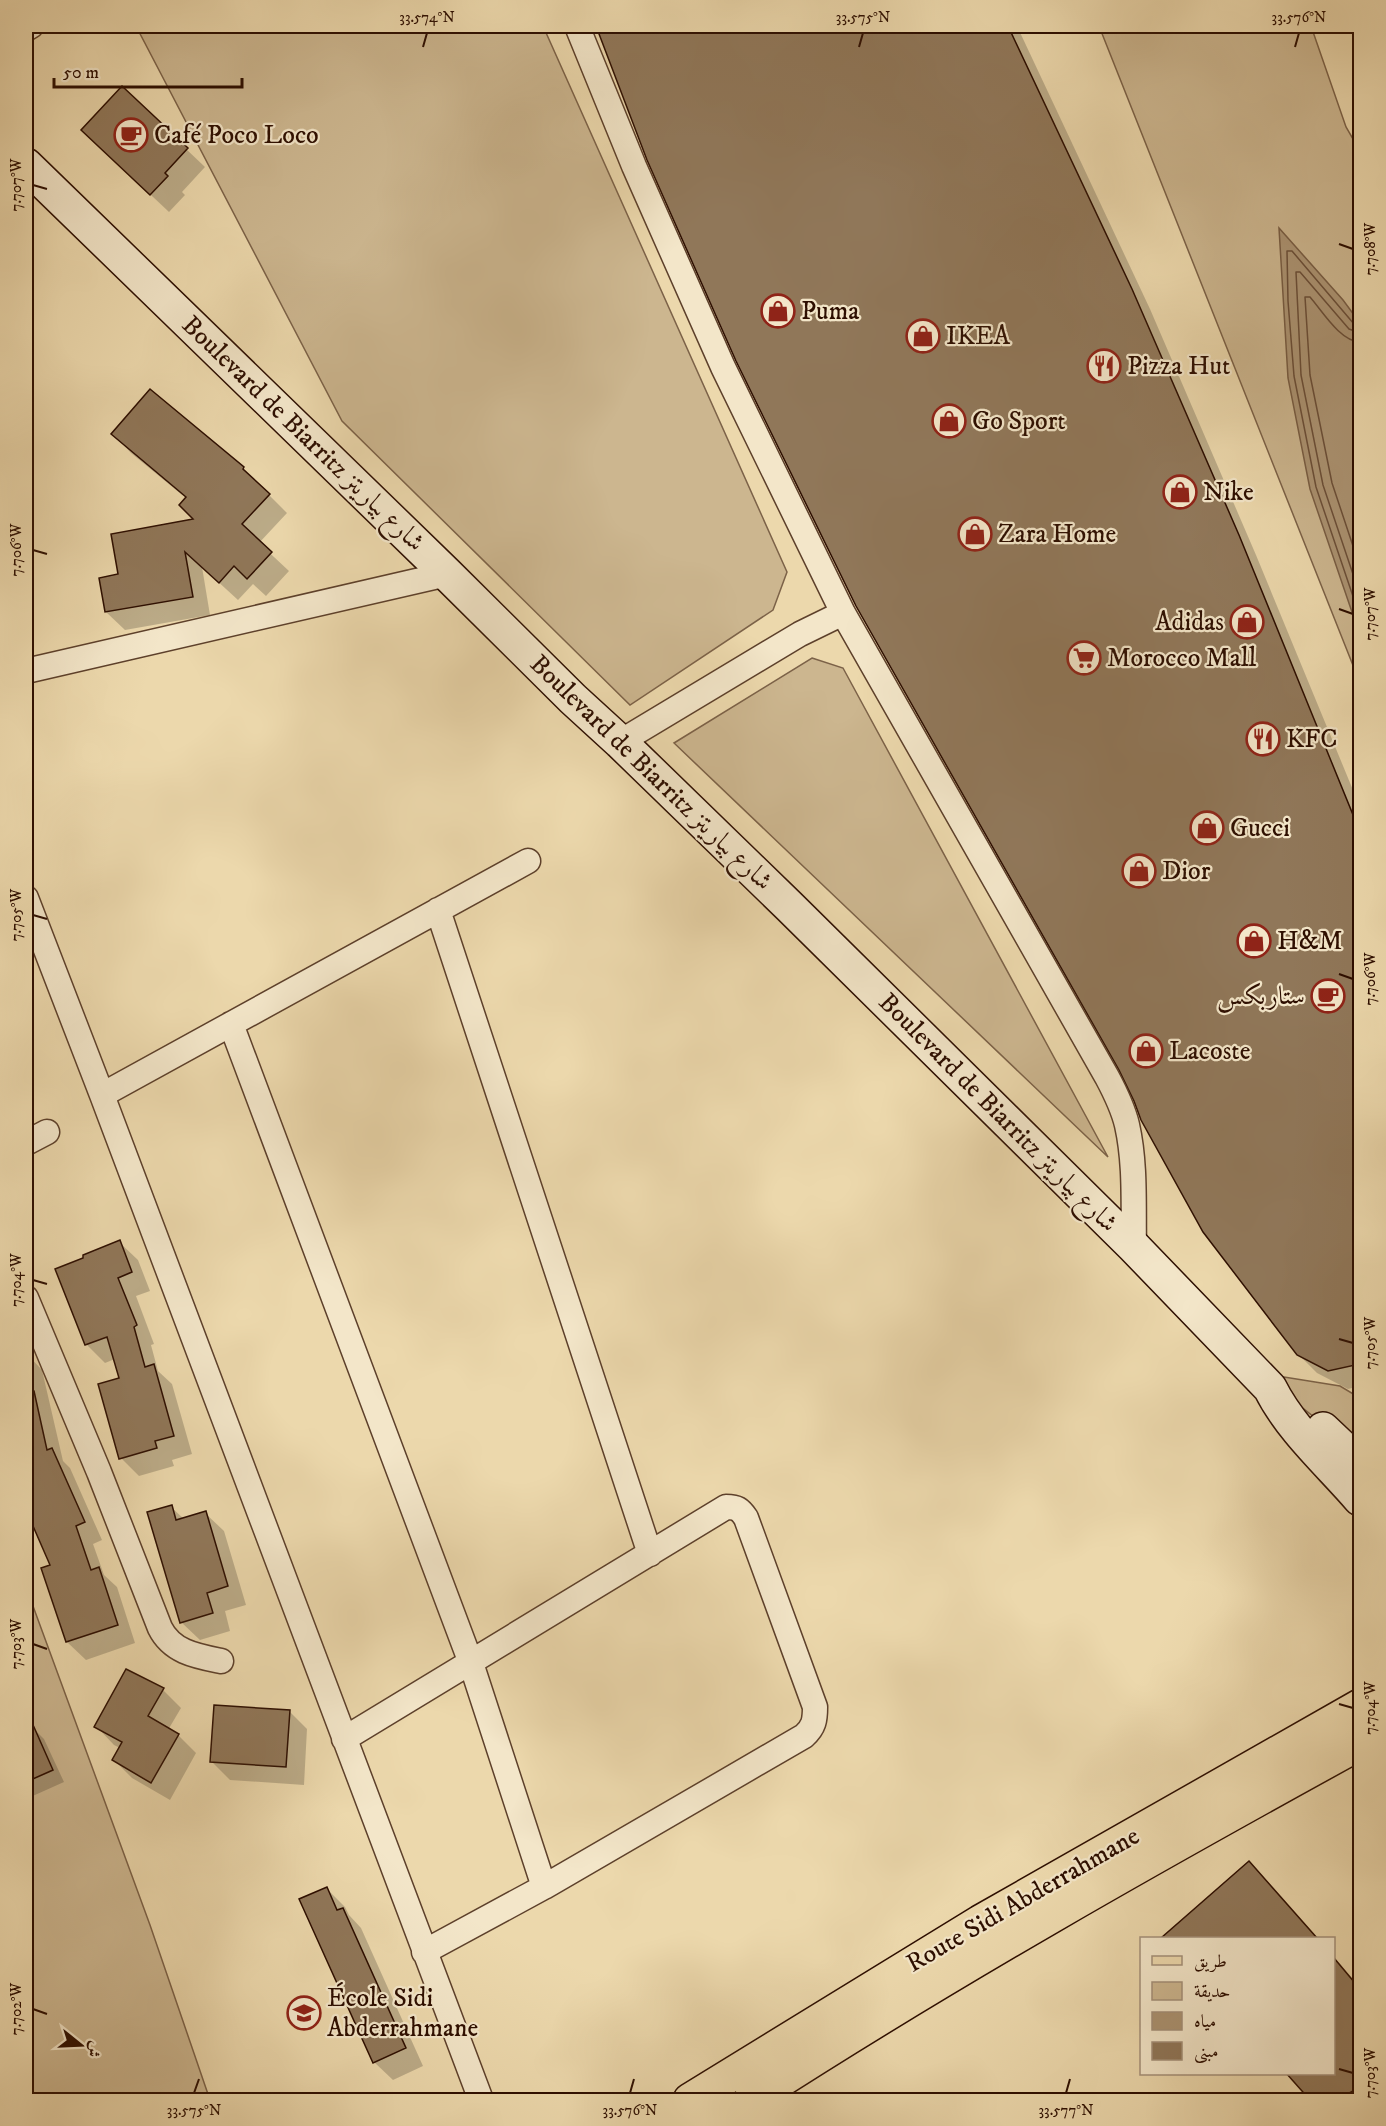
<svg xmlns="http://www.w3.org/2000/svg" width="1386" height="2126" viewBox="0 0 1386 2126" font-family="'IM FELL DW Pica',Amiri,serif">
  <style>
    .green { fill: #ccb68f; stroke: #7c6248; stroke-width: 1.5 }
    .water { fill: #ab9372; stroke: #795e44; stroke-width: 1.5 }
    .shadow { fill: #0003 }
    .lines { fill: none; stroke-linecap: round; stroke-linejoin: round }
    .shore { stroke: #6c5039; stroke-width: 1.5 }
    .building { fill: #907759; stroke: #2d0e00; stroke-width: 1.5 }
    .street-casing { stroke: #5d402b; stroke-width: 27 }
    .secondary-casing { stroke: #2d0e00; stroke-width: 36 }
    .primary-casing { stroke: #2d0e00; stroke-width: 36 }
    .street { stroke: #f3e6c9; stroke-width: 24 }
    .secondary { stroke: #f3e6c9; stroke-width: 33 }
    .primary { stroke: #ecd8ac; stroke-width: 33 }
    .ticks { fill: none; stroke: #2d0e00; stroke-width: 2 }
    .labels { text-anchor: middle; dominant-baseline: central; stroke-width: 4.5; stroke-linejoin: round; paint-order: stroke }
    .poi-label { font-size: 26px; fill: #2d0e00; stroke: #f3e6c9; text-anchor: start }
    .street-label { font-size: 26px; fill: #2d0e00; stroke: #f3e6c9 }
    .neatline { fill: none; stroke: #2d0e00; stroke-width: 2 }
    .ticks-label { font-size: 15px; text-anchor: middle; fill: #2d0e00 }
  </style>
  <rect width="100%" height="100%" fill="#ecd8ac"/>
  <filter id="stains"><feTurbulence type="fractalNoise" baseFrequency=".00333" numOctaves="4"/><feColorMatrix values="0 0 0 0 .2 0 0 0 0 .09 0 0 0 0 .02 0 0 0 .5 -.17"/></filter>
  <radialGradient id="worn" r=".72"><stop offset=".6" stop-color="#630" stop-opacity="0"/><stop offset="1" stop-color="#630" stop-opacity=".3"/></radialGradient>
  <!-- green -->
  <path class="green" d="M136,26H543L787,572L773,610L630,705L342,421Z
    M1099,26H1311L1346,127L1360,151V683Z
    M812,658L843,668L1108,1157L674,743Z
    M1259,1373L1340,1386L1360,1398V1454Z
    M26,1587L150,1925L210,2100H26Z"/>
  <!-- water -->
  <path class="water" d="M1279,228L1343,300L1360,323V631L1353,615L1310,489L1288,378Z"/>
  <!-- shadow -->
  <path class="shadow" d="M598,26H1017L1150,309L1256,555L1360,807V1386L1348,1389L1317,1373L1298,1354L1136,1100L630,114Z
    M122,88L205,167L182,192L185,195L169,212L101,148Z
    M113,434L243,469L287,513L259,543L289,571L266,596L253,584L238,600L202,567L210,615L125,630L106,612L101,579L120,576L196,520L187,499L131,453Z
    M26,1088L30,1100L26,1101Z
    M119,1242L138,1260L150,1291L136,1296L154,1344L151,1345L158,1371L172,1384L192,1454L172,1460L174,1466L139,1476L121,1458V1379L115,1359L105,1363L87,1345L57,1270Z
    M26,1353L42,1370L63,1461L70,1468L102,1540L93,1544L104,1575L117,1587L135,1643L86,1660L67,1642L43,1569L52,1566L26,1506Z
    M171,1507L184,1519L205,1513L224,1531L246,1605L225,1611L230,1631L200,1640L181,1622Z
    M163,1690L181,1708L168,1730L178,1735L196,1753L170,1800L132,1778L114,1760L120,1748L114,1745L96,1726Z
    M289,1711L307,1729L304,1785L230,1780L212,1762Z
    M32,1727L44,1739L64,1782L26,1799V1730Z
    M1249,1863L1273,1887L1318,1938H1169L1167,1936Z
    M326,1888L345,1907L349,1915L361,1928L423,2066L393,2080L374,2062Z
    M1334,1957L1360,1987V2100H1312L1288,2074H1334Z"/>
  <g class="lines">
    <!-- shore -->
    <path class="shore" d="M1360,326L1354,324L1292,251H1287L1288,301L1294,376L1316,487L1360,617
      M1360,333L1349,329L1300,272H1296L1301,375L1323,485L1360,595
      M1360,342C1340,341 1323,312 1310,297H1305L1310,375L1332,483L1360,567"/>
  </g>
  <!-- building -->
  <path class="building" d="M596,26H1008L1132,289L1239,535L1360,832V1364L1328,1371L1297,1355L1203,1232L1141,1120L1134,1101L1119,1070L856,606L736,361L647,160Z
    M122,86L188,148L165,173L168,176L150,195L81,130Z
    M150,389L244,467L243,469L270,494L242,524L272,552L247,579L234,566L219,583L185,552L193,597L105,612L99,578L118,574L111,534L193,519L179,505L186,497L111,434Z
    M120,1240L132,1272L118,1278L137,1325L134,1327L145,1367L154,1364L174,1436L155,1441L157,1448L119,1459L98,1384L119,1378L107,1337L85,1345L55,1269L83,1258V1255Z
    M34,1391L47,1450L52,1448L85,1522L76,1526L91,1570L99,1567L118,1625L66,1642L41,1568L50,1565L26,1510V1392Z
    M172,1505L176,1520L206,1511L228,1586L207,1593L213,1613L180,1623L147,1512Z
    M126,1669L164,1688L148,1716L179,1734L151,1783L112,1760L122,1742L94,1727Z
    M214,1705L290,1710L286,1767L210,1762Z
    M26,1709L53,1770L26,1782Z
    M1249,1861L1317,1938H1161Z
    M327,1887L337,1910L343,1908L406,2048L373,2063L299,1899Z
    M1334,1958L1360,1989V2087L1337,2100H1310L1286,2073H1334Z"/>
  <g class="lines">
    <defs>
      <path id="street" d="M577,26L634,166L723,367L843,613L1107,1077C1115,1092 1123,1108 1127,1125C1136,1165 1133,1207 1134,1247
        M26,29L31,26
        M26,671L447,574
        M620,742L800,634L843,613
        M26,898L102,1095L481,2100
        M438,910L650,1554
        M231,1024L471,1663L544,1887
        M102,1095L528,861
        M26,1143L47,1132
        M26,1298L99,1472L160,1628C172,1652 196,1656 221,1661
        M344,1739L726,1507C737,1507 740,1509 746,1518L815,1707C815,1720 814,1727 804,1736L544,1887L424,1952"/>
      <path id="secondary" d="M26,165L447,574L573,699L620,742L789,906L1134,1247L1270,1388C1291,1430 1330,1464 1360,1499
        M1323,1429L1360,1464"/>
      <path id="primary" d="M690,2100L980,1922L1360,1706
        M750,2100C948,1972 1154,1856 1360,1743"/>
    </defs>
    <!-- street casing -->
    <use href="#street" class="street-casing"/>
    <!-- secondary casing -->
    <use href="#secondary" class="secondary-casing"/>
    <!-- primary casing -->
    <use href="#primary" class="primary-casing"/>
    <!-- street -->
    <use href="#street" class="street"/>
    <!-- secondary -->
    <use href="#secondary" class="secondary"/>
    <!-- primary -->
    <use href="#primary" class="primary"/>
  </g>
  <!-- ticks -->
  <path class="ticks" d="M423,47L427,33M859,47L863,33M1295,47L1299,33M33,185L47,189M1339,244L1353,249M33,550L47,554M1339,609L1353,614M33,915L47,919M1339,974L1353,979M33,1280L47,1284M1339,1339L1353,1343M33,1644L47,1649M1339,1704L1353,1708M33,2009L47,2014M1339,2069L1353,2073M194,2093L199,2079M630,2093L634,2079M1066,2093L1070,2079"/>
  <!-- icons -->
  <defs>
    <symbol id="cafe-ring" viewBox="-11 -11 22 22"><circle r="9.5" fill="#f3e6c9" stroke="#8f2418" stroke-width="1.5"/><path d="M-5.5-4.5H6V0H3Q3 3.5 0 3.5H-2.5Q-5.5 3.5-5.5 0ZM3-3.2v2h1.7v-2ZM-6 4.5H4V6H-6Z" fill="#8f2418"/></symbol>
    <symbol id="shop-ring" viewBox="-11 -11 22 22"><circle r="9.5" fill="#f3e6c9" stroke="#8f2418" stroke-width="1.5"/><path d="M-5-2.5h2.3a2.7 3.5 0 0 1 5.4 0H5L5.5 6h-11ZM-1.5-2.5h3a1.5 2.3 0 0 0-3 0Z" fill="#8f2418"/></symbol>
    <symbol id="restaurant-ring" viewBox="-11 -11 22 22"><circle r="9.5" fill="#f3e6c9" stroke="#8f2418" stroke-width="1.5"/><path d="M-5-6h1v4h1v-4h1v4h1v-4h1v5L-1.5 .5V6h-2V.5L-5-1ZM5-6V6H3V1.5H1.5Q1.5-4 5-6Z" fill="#8f2418"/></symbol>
    <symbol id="supermarket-ring" viewBox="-11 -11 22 22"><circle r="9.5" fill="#f3e6c9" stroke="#8f2418" stroke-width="1.5"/><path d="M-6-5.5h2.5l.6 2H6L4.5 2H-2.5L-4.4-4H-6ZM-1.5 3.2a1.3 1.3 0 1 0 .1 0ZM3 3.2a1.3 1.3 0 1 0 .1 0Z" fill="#8f2418"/></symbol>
    <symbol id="school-ring" viewBox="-11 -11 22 22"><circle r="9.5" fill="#f3e6c9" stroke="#8f2418" stroke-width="1.5"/><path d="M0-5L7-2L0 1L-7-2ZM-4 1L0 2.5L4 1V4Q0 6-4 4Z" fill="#8f2418"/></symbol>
  </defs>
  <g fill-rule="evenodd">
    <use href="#cafe-ring" x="112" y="116" width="38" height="38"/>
    <use href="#shop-ring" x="759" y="292" width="38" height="38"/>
    <use href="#shop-ring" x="904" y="317" width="38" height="38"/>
    <use href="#restaurant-ring" x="1085" y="347" width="38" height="38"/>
    <use href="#shop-ring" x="930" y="402" width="38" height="38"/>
    <use href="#shop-ring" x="1161" y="473" width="38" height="38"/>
    <use href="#shop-ring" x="956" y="515" width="38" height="38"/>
    <use href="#shop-ring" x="1228" y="603" width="38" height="38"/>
    <use href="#supermarket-ring" x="1065" y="639" width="38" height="38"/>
    <use href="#restaurant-ring" x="1244" y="720" width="38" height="38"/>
    <use href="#shop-ring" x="1188" y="809" width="38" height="38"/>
    <use href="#shop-ring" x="1120" y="852" width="38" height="38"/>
    <use href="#shop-ring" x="1235" y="922" width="38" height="38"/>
    <use href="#cafe-ring" x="1309" y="977" width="38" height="38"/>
    <use href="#shop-ring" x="1127" y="1032" width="38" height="38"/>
    <use href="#school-ring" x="285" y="1994" width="38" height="38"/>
  </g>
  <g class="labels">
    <!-- poi labels -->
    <g class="poi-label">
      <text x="154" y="135">Café Poco Loco</text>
      <text x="801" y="311">Puma</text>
      <text x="946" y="336">IKEA</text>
      <text x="1127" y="366">Pizza Hut</text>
      <text x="972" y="421">Go Sport</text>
      <text x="1203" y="492">Nike</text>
      <text x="998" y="534">Zara Home</text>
      <text x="1224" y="622" text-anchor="end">Adidas</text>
      <text x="1107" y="658">Morocco Mall</text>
      <text x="1286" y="739">KFC</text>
      <text x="1230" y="828">Gucci</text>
      <text x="1162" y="871">Dior</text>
      <text x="1277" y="941">H&amp;M</text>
      <text x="1305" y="996" text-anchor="end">ستاربكس</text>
      <text x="1169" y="1051">Lacoste</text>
      <text x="327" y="1998">École Sidi<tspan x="327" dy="30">Abderrahmane</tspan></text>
    </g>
    <!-- street labels -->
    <g class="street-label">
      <text transform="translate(303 434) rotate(44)">Boulevard de Biarritz شارع بياريتز</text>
      <text transform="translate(651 773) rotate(44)">Boulevard de Biarritz شارع بياريتز</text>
      <text transform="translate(998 1113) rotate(45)">Boulevard de Biarritz شارع بياريتز</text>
      <text transform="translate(1023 1900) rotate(-30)">Route Sidi Abderrahmane</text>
    </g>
  </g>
  <!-- margin -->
  <rect width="1386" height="2126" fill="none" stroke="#ecd8ac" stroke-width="66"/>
  <!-- legend -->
  <rect x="1140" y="1937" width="195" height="138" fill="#f3e6c9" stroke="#a49079" stroke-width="1.5"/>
  <rect x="1152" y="1956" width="30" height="9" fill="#ecd8ac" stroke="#a49079" stroke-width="1.5"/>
  <text x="1194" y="1967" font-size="18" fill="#2d0e00">طريق</text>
  <rect x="1152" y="1982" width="30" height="18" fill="#ccb68f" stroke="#a49079" stroke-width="1.5"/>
  <text x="1194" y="1997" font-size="18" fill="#2d0e00">حديقة</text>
  <rect x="1152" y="2012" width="30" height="18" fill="#ab9372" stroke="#a49079" stroke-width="1.5"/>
  <text x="1194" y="2027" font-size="18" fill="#2d0e00">مياه</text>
  <rect x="1152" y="2042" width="30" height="18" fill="#907759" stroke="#a49079" stroke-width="1.5"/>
  <text x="1194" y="2057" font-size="18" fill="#2d0e00">مبنى</text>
  <!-- north arrow -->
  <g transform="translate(81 2045) rotate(108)" stroke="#f3e6c9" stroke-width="4.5" paint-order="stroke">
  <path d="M0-4.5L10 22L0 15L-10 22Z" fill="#2d0e00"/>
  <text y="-9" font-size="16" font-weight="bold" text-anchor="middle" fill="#2d0e00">ش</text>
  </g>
  <!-- scale -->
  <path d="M54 78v9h188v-9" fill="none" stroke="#2d0e00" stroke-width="3"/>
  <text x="63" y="78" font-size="18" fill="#2d0e00" stroke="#f3e6c9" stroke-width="4.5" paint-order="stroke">50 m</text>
  <rect x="33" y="33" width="1320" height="2060" class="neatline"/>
  <g class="ticks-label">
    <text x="427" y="22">33.574°N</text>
    <text x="863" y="22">33.575°N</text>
    <text x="1299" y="22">33.576°N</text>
    <text transform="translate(16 185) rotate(-90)" y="5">7.707°W</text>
    <text transform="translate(1370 249) rotate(-90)" y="5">7.708°W</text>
    <text transform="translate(16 550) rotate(-90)" y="5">7.706°W</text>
    <text transform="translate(1370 614) rotate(-90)" y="5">7.707°W</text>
    <text transform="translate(16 915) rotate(-90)" y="5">7.705°W</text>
    <text transform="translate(1370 979) rotate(-90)" y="5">7.706°W</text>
    <text transform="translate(16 1280) rotate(-90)" y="5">7.704°W</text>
    <text transform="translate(1370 1343) rotate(-90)" y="5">7.705°W</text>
    <text transform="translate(16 1644) rotate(-90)" y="5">7.703°W</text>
    <text transform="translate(1370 1708) rotate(-90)" y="5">7.704°W</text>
    <text transform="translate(16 2009) rotate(-90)" y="5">7.702°W</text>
    <text transform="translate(1370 2073) rotate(-90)" y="5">7.703°W</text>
    <text x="194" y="2115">33.575°N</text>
    <text x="630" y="2115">33.576°N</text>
    <text x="1066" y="2115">33.577°N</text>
  </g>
  <rect width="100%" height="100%" filter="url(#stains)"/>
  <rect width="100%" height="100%" fill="url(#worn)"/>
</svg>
